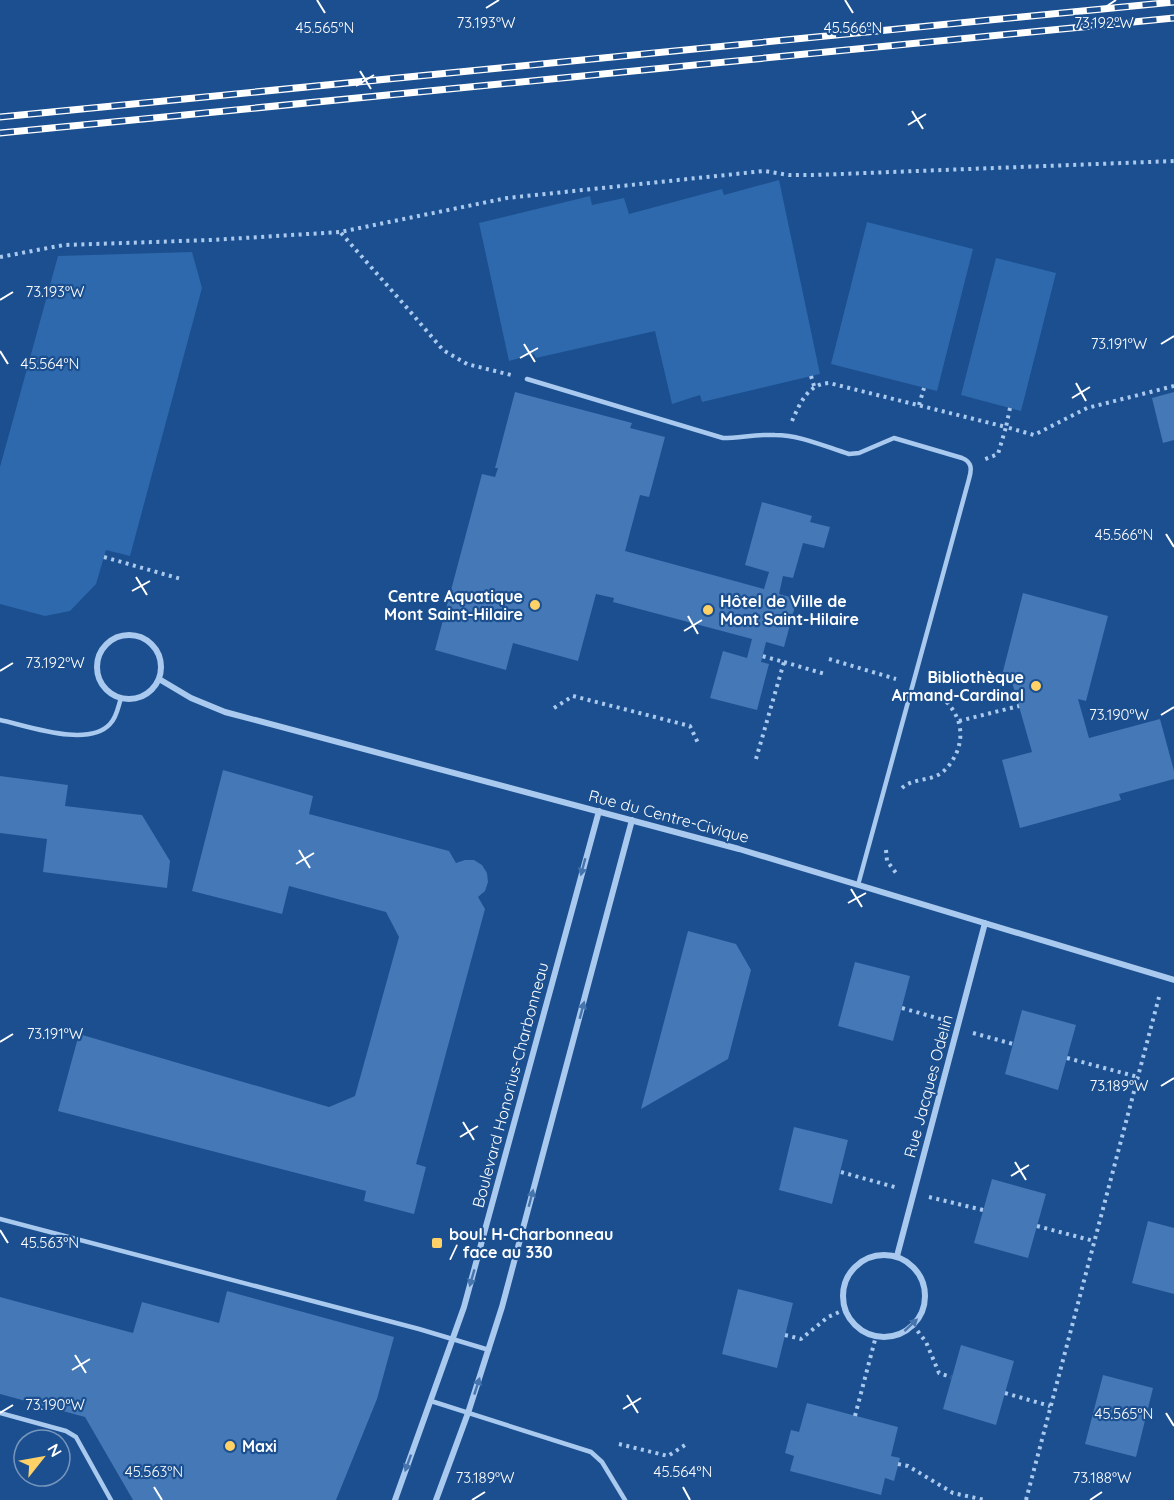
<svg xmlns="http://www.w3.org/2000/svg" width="1174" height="1500" viewBox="0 0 1174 1500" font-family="Quicksand,sans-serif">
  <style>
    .green { fill: #2e69ad }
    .building { fill: #4478b7 }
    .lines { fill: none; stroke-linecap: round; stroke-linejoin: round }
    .path { stroke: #a9c9ee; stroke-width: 4; stroke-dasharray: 3 4.5; stroke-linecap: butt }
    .service { stroke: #a9c9ee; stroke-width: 4.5 }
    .minor { stroke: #a9c9ee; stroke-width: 6 }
    .rail-casing { stroke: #fff; stroke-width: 7 }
    .rail { stroke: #1b4f8f; stroke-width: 4.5; stroke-dasharray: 14; stroke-linecap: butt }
    .oneway { fill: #4674ac }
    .ticks { fill: none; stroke: #fff; stroke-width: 2 }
    .poi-dot { fill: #ffd166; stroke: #1b4f8f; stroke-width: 2 }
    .labels { text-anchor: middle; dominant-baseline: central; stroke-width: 4.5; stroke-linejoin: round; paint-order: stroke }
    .poi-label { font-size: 16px; font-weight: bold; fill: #fff; stroke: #1b4f8f; text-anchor: start }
    .street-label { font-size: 16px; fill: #fff; stroke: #1b4f8f }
    .ticks-label { font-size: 15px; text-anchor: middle; fill: #fff; stroke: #1b4f8f; stroke-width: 4.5; stroke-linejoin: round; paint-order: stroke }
  </style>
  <rect width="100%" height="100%" fill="#1b4f8f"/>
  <!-- green -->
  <path class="green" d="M779,180L820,374L702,402L700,395L672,404L655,331L536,358L534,354L509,361L479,223L590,196L592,205L624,198L629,214L722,189L724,195Z
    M867,222L973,249L937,391L831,364Z
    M192,252L202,288L130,556L106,550L96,584L70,611L45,616L0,604V467L58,256Z
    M996,258L1056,273L1021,411L961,395Z"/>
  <!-- building -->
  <path class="building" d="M515,392L632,423L630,428L665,437L649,497L640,495L625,551L764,589L769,572L745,565L762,502L812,516L810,522L830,527L824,548L803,543L793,578L783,576L779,594L797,599L784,647L766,642L761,662L769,664L757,710L710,698L723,651L747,658L752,639L613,602L614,598L596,594L578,661L513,643L506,670L435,650L482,474L495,477L498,468H495Z
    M1174,392V440L1163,443L1152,398Z
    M1023,593L1108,616L1086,701L1078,699L1089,738L1160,719L1174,771V779L1119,794L1121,800L1020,828L1002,760L1032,752L1012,682L1001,679Z
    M223,770L313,796L309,814L449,851L456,863L465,860H474L482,865L487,873L488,882L485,891L478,897L485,909L416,1164L426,1167L414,1214L364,1201L366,1191L58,1111L79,1034L329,1107L355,1096L399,937L386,912L289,886L282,914L192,891Z
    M0,776L68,785L65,806L142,815L170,861L167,888L43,872L47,839L0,833Z
    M688,931L736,944L751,970L728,1059L641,1109Z
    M855,962L910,976L893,1041L838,1026Z
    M1022,1010L1076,1025L1058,1090L1005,1074Z
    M794,1127L848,1140L832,1204L779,1190Z
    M992,1179L1046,1194L1028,1258L974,1243Z
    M1148,1221L1174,1228V1294L1132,1283Z
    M738,1289L793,1303L777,1368L722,1354Z
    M227,1291L394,1337L377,1399L336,1500H133L85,1417L0,1394V1297L133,1333L142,1302L219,1323Z
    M961,1345L1014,1361L996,1425L943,1409Z
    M1103,1375L1153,1388L1136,1457L1085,1444Z
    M807,1403L898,1427L891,1456L900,1458L894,1481L885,1478L881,1495L790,1471L794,1456L785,1453L791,1430L799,1432Z"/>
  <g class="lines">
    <!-- path -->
    <path class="path" d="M341,233L408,309L443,350L467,364L515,376
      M0,257L64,245L212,240L340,232L507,198L764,171L789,175H815L1174,161
      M811,376L814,386
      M919,405L924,388
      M1010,408L1006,427L1034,435L1087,408L1174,386
      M792,421C800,403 808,384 829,383L1006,427L998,454L983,460
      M104,557L181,579
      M829,659L896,679
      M784,662L825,674
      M554,708L573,696L690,726L698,743
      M959,721L1019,706
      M756,759L784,662L762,656
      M902,788C912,779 926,781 938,775C946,771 952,762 956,754C968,727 954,704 932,690
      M886,850L887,861L896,873
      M902,1008L944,1020
      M973,1033L1013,1044
      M1067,1058L1138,1077
      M841,1172L898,1188
      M929,1197L983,1210
      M1037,1226L1094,1241
      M913,1325L926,1342L939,1373L951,1377
      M785,1335L801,1339L828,1317L846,1309
      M1005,1393L1050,1406
      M855,1416L876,1336
      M619,1444L668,1456L685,1445
      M898,1464L908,1466L953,1493L985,1500
      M1026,1500L1159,997"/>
    <!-- service -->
    <path class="service" d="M527,379L723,438C740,438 757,434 775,435C800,435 826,447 849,454L859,453L894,438L962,458C972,462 972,469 969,479L858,885
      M0,720C28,726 88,748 110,724C117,717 118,707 121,698
      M0,1219L419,1329L489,1350
      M431,1401L591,1452L602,1462L625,1500
      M0,1413L66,1431L76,1437L111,1500"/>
    <!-- minor -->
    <path class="minor" d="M97 667a32 32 0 1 1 64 0a32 32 0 1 1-64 0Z
      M159,679L191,698L225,712L739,849L1174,980
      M843 1296a41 41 0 1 1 82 0a41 41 0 1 1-82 0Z
      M897,1256L985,923
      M395,1500L464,1307L599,811
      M436,1500L468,1413L502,1307L632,820"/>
    <defs>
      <path id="rail" d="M0,117L1174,2
        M0,133L1174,18"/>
    </defs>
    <!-- rail casing -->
    <use href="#rail" class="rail-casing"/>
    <!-- rail -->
    <use href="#rail" class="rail"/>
  </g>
  <!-- one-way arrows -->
  <defs><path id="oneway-solid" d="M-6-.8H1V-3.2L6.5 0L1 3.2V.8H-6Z" transform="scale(1.5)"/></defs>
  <g class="oneway">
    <use href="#oneway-solid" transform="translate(583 867) rotate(105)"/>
    <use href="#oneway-solid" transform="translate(582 1010) rotate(-75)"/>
    <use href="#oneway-solid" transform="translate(531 1198) rotate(-75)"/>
    <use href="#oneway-solid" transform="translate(472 1278) rotate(106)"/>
    <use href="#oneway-solid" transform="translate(911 1325) rotate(-43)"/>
    <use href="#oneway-solid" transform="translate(477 1386) rotate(-72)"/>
    <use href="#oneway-solid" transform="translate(408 1463) rotate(110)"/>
  </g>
  <!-- ticks -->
  <path class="ticks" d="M317,0L325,13M845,0L853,13M486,8L499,0M1104,8L1116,0M360,71L371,89M356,86L374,75M912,111L923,129M908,125L926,114M0,300L13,292M524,344L535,362M1161,344L1174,336M0,351L8,364M520,358L538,348M1076,383L1086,401M1072,398L1090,387M1166,534L1174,547M136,577L147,595M132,591L150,581M688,616L698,634M684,631L702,620M0,671L13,663M1161,715L1174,707M299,850L310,868M296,864L314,853M851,889L862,907M848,903L866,893M0,1042L13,1034M1161,1086L1174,1078M463,1122L474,1140M460,1137L478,1126M1015,1162L1026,1180M1011,1176L1029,1165M0,1230L8,1243M75,1355L86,1373M72,1370L90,1359M627,1395L638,1413M623,1409L641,1398M0,1413L13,1405M1166,1413L1174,1426M154,1487L162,1500M683,1487L690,1500M472,1500L485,1492M1090,1500L1102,1492"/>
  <!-- markers -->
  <g class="poi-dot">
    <circle cx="535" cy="605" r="6"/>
    <circle cx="708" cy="610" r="6"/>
    <circle cx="1036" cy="686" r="6"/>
    <rect x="431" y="1237" width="12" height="12" rx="3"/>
    <circle cx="230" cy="1446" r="6"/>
  </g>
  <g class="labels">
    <!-- poi labels -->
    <g class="poi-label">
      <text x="523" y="596" text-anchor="end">Centre Aquatique<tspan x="523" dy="18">Mont Saint-Hilaire</tspan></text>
      <text x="720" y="601">Hôtel de Ville de<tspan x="720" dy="18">Mont Saint-Hilaire</tspan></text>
      <text x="1024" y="677" text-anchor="end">Bibliothèque<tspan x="1024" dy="18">Armand-Cardinal</tspan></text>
      <text x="449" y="1234">boul. H-Charbonneau<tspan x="449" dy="18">/ face au 330</tspan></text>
      <text x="242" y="1446">Maxi</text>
    </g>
    <!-- street labels -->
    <g class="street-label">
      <text transform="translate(669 816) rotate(15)">Rue du Centre-Civique</text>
      <text transform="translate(510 1085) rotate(-75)">Boulevard Honorius-Charbonneau</text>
      <text transform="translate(928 1086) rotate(-75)">Rue Jacques Odelin</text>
    </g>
  </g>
  <g class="ticks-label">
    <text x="486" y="28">73.193°W</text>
    <text x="1104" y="28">73.192°W</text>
    <text x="325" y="33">45.565°N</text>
    <text x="853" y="33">45.566°N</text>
    <text x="55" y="297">73.193°W</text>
    <text x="1119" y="349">73.191°W</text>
    <text x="50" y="369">45.564°N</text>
    <text x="1124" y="540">45.566°N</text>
    <text x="55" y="668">73.192°W</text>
    <text x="1119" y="720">73.190°W</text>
    <text x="55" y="1039">73.191°W</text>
    <text x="1119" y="1091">73.189°W</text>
    <text x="50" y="1248">45.563°N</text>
    <text x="55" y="1410">73.190°W</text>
    <text x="1124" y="1419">45.565°N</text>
    <text x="154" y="1477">45.563°N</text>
    <text x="683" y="1477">45.564°N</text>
    <text x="485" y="1483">73.189°W</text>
    <text x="1102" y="1483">73.188°W</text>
  </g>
  <!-- north arrow -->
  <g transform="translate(42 1458) rotate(59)"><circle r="28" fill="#1b4f8f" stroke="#7695bc" stroke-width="1.5"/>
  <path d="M0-4.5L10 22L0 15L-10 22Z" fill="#ffd166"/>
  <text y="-9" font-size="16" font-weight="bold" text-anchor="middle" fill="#ffffff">N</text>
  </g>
</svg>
